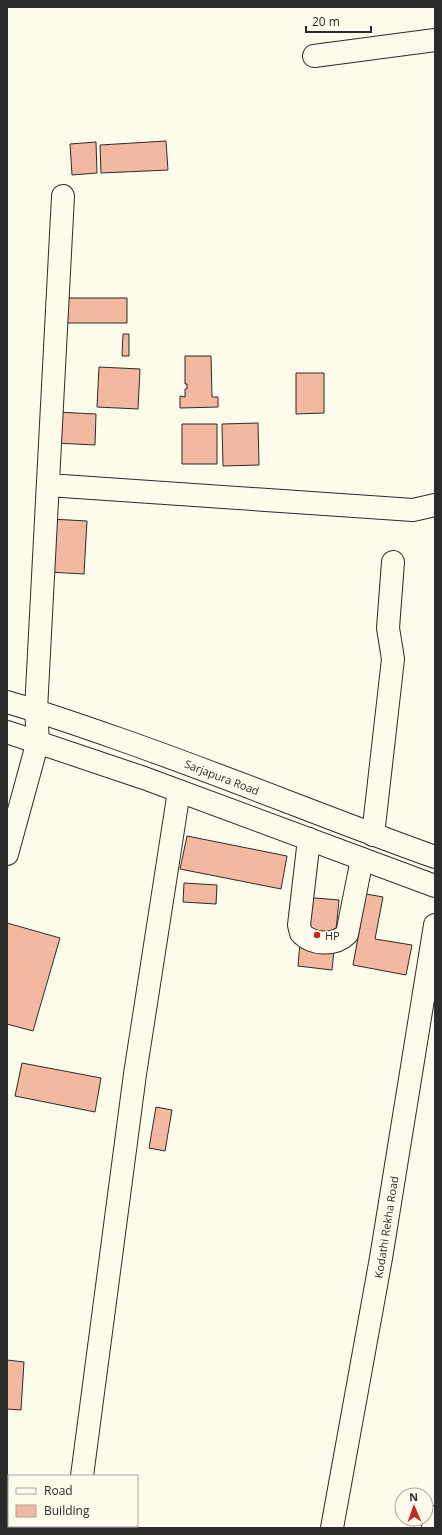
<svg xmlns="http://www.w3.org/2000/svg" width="442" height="1535" viewBox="0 0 442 1535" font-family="'Open Sans',sans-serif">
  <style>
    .building { fill: #f2b8a0; stroke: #2b2b2b }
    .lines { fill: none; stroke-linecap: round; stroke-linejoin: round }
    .minor-casing { stroke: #2b2b2b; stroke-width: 24 }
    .major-casing { stroke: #2b2b2b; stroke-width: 24 }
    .minor { stroke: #fdfbea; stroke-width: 22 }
    .major { stroke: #fdfbea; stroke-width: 22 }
    .poi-dot { fill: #c62828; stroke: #fdfbea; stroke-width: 1.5 }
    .labels { text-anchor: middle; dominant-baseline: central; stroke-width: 3; stroke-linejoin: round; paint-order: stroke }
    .street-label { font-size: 11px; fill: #2b2b2b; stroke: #fdfbea }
    .poi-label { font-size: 11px; fill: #2b2b2b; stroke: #fdfbea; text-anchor: start }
  </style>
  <rect width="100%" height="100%" fill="#fdfbea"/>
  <!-- building -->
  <path class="building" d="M166,141L168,170L101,173L100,145Z
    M96,142L97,173L72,175L70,144Z
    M59,298H127V323H60Z
    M123,334H129V356H122Z
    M185,356H211L212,397H218V407L180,408V396L185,397V389H187V384H185Z
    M99,367L140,369L138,409L97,407Z
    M296,373H324V413L296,414Z
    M57,412L96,414L95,445L56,443Z
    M258,423L259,465L223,466L222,424Z
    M182,424H217V464H182Z
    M51,519L87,521L84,574L48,572Z
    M187,836L287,856L281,889L180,869Z
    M184,883L217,885L216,904L183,902Z
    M366,894L383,897L375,939L412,945L406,975L353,965Z
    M304,897L339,900L332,970L298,966Z
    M7,923L60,938L33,1031L7,1024Z
    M22,1063L101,1078L95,1112L15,1096Z
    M156,1107L172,1110L165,1151L149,1148Z
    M7,1360L24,1362L21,1410L7,1409Z"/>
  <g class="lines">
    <defs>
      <path id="minor" d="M314,56L435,40
        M48,485L413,510L435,505
        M373,835L393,659L388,628L393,562
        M309,839L299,925L301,933C312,945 335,946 347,934L362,859
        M7,854L38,741L36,710L63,196
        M82,1476L135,1074L179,791
        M75,1528V1526
        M332,1528L381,1258L435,925
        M433,1528L435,1517"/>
      <path id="major" d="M7,702C45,713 82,726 119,739C225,776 329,819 435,857
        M7,732L144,778L435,886"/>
    </defs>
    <!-- minor casing -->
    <use href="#minor" class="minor-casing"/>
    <!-- major casing -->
    <use href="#major" class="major-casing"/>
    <!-- minor -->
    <use href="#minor" class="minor"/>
    <!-- major -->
    <use href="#major" class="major"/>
  </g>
  <!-- markers -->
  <circle class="poi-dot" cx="317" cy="935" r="4"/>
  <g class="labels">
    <!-- street labels -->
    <g class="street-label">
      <text transform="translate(222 777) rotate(21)">Sarjapura Road</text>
      <text transform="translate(386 1227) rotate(-81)">Kodathi Rekha Road</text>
    </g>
    <!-- poi labels -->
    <g class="poi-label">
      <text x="325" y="935">HP</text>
    </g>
  </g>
  <!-- border -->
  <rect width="442" height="1535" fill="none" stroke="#2b2b2b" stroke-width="16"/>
  <!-- legend -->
  <rect x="8" y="1475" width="130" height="52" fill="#fdfbea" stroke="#a9a89e"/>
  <rect x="16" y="1488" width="20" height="6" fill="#fdfbea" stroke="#a9a89e"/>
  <text x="44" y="1495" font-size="12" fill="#2b2b2b">Road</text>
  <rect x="16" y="1505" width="20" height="12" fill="#f2b8a0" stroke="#a9a89e"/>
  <text x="44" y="1515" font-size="12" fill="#2b2b2b">Building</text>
  <!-- north arrow -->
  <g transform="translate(414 1507) rotate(358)"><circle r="19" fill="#fdfbea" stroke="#a9a89e"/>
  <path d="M0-3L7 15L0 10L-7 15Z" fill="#c62828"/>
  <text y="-6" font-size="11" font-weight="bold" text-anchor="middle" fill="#2b2b2b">N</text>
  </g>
  <!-- scale -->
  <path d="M306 26v6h65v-6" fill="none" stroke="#2b2b2b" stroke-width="2"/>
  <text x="312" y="26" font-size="12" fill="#2b2b2b" stroke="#fdfbea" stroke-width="3" paint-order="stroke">20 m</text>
</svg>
